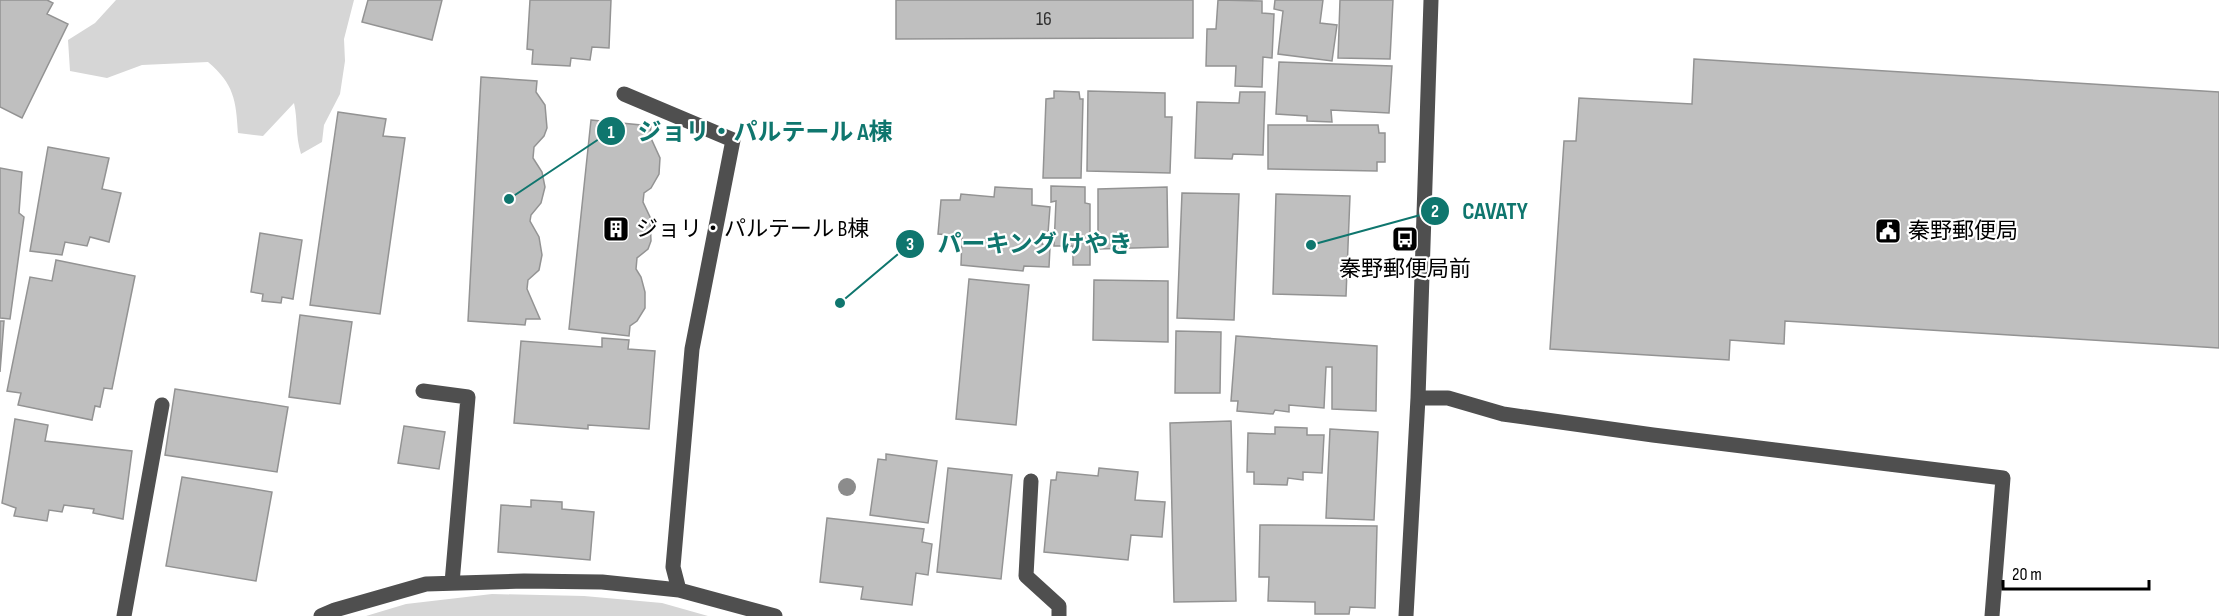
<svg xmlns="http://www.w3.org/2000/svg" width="2219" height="616" viewBox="0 0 2219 616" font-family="'Sofia Sans Condensed','Noto Sans JP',sans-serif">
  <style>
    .green { fill: #d6d6d6 }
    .building { fill: #bfbfbf; stroke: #939393; stroke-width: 1.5 }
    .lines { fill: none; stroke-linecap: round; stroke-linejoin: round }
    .minor { stroke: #4f4f4f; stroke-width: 15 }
    .tree { fill: #8c8c8c }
    .labels { text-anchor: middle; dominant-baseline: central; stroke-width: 4.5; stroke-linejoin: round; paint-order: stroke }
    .number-label { font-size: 20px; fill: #303030 }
    .poi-label { font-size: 22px; fill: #000; stroke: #fff; text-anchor: start }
    .leader { fill: none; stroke: #0f766e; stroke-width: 2 }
    .callout-dot { fill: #0f766e; stroke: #fff; stroke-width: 2 }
    .mark-label { font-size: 18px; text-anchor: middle; font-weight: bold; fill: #fff }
    .callout-label { font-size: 24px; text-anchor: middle; font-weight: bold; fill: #0f766e; stroke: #fff; stroke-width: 4.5; stroke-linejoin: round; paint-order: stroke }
  </style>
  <rect width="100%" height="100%" fill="#fff"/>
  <!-- green -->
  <path class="green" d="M116,0H354L344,39L345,61L340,94L324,125L322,142L301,154C295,134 298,121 294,103L263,136L238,133C236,100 234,84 208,62L142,65L107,78L70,71L68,40L95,23Z
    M492,594L584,596L662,603L708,616H366L406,604Z"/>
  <!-- building -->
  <path class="building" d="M0,0H47L53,3L47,14L68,24L22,118L0,107Z
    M368,0H442L432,40L362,22Z
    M530,0H611L609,48L592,47L590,60L571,58L570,66L532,64L533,50L527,49Z
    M896,0H1193V38L896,39Z
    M1218,0L1262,1V13L1274,14L1272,58L1263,57L1262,87L1235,86L1236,66H1206L1207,29H1216Z
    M1275,0H1323L1320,23L1337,25L1332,61L1278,54L1283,11L1274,9Z
    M1340,0H1393L1390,59L1338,58Z
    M1694,59L2219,92V348L1785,321L1784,344L1730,340L1729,360L1550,349L1564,141H1576L1579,98L1692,104Z
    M1279,62L1392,66L1389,113L1331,110L1332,122L1307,121V116L1276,114Z
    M481,77L537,81L536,92L545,105L547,128L544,136L534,147L533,158L542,172L545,187L541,203L531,215L530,221L539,237L542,255L539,270L528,280L527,289L540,319H526L525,325L468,321Z
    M1054,91L1079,92L1080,99H1083L1081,178H1043L1046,99L1054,98Z
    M1088,91L1165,93V117H1172L1170,173L1087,171Z
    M1240,92H1265L1263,155L1233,154L1232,159L1195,158L1197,102L1239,103Z
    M338,112L386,119L383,136L405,138L380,314L310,305Z
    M591,120L651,126L650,136L660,158L659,174L651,188L644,193L643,202L650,217L651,241L648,249L637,258L636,269L641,277L645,292V308L637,321L630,326L629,336L569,329Z
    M1268,125H1378L1379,133H1385V162H1377V171L1268,169Z
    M48,147L109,158L102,189L121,193L109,242L90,237L87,246L65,242L62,255L30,251Z
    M0,168L22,172L19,213L24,217L10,319L0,318Z
    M1051,186L1085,187V203L1090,204V265H1073V246H1054L1056,201L1051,202Z
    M995,187L1032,189V205L1050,207L1048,233H1043L1042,244L1050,247L1049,267L1024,266L1023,271L961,265L962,236L938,234L941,200H960L961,194L994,197Z
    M1167,187L1168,247L1098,249V189Z
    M1182,193L1239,194L1234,320L1177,318Z
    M1276,194L1350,196L1346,296L1273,294Z
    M260,233L302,240L293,299L282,297L281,303L262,301L263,294L251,292Z
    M56,260L135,276L112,389L104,388L100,407L95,406L92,420L18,405L21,393L7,391L30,277L52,281Z
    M969,279L1029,285L1016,425L956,419Z
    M1094,280L1168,281V342L1093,340Z
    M300,315L352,322L340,404L289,397Z
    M0,321H4L0,372Z
    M1176,331L1221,332L1220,393H1175Z
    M1236,336L1377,346L1376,411L1332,409V367H1326L1324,408L1289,405V412L1275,410L1273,414L1237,411L1238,401H1231Z
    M602,338L629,340L628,349L655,351L649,429L588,425V429L514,423L521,341L602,347Z
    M175,389L288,407L277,472L165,455Z
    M15,419L48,425L45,441L132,451L123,519L93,513L94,509L64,505L62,512L49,510L47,521L14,516L16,508L2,503Z
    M1231,421L1236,601L1174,602L1170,423Z
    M404,426L445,432L439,469L398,463Z
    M1275,427L1307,428V435H1324L1322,473L1303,472V480L1288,478L1287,485L1254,484V472H1247L1248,433L1275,434Z
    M1330,429L1378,432L1374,520L1326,518Z
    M886,454L937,461L928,523L870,515L878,459L886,460Z
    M948,468L1012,475L1001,579L937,572Z
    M1099,468L1138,472L1135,500L1165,502L1162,537L1131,535L1128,560L1044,552L1051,480H1056L1057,472L1098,476Z
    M182,477L272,492L256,581L166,566Z
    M531,500L562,502V509L594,512L590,560L498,552L501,505L531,507Z
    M827,518L924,529L922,542L932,544L928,575L916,573L912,605L861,599L863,587L820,582Z
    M1260,525L1377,526L1375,608L1350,607L1349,614H1315V602L1268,601L1269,577H1259Z"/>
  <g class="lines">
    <!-- minor -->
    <path class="minor" d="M624,94L733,140L692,349L673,567L679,590
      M423,391L468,397L452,583
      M1418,398H1448L1503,414L1653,435L2003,478L1992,616
      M1031,481L1026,576L1059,606V616
      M124,616L162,405
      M321,616L335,610L426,584L524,581L602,582L679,590L775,616
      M1406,616L1418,398L1431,0"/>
  </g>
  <!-- trees -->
  <circle class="tree" cx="847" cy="487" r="9"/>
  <!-- icons -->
  <defs>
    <symbol id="building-square" viewBox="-11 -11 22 22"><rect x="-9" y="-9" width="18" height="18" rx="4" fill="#000" stroke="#fff"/><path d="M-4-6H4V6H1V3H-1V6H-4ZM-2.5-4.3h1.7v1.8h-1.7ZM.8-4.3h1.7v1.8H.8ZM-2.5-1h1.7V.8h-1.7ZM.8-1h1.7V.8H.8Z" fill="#fff"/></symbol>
    <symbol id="civic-square" viewBox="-11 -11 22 22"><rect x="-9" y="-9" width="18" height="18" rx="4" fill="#000" stroke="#fff"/><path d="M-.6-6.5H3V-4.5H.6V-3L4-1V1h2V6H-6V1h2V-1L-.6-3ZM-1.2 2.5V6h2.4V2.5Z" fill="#fff"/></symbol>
    <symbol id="bus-square" viewBox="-11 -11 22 22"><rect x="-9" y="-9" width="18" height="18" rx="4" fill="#000" stroke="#fff"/><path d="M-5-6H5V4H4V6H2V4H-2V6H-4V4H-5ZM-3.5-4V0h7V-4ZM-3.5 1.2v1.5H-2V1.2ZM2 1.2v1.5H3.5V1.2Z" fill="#fff"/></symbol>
  </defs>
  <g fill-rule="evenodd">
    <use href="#building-square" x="601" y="214" width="30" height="30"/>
    <use href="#civic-square" x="1873" y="216" width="30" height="30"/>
    <use href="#bus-square" x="1390" y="224" width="30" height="30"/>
  </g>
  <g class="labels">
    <!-- number labels -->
    <g class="number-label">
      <text x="1044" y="19">16</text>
    </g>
    <!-- poi labels -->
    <g class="poi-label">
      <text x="636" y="229">ジョリ・パルテール B棟</text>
      <text x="1908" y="231">秦野郵便局</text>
      <text x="1405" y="269" text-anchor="middle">秦野郵便局前</text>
    </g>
  </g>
  <!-- callouts -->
  <path class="leader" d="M509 199L611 131M1311 245L1435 211M840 303L910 244"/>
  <g class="callout-dot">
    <circle cx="509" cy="199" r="6"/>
    <circle cx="1311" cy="245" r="6"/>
    <circle cx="840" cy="303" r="6"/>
    <circle cx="611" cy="131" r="15"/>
    <circle cx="1435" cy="211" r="15"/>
    <circle cx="910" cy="244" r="15"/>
  </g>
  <g class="mark-label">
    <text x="611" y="138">1</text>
    <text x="1435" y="217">2</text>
    <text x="910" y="250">3</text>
  </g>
  <g class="callout-label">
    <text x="765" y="140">ジョリ・パルテール A棟</text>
    <text x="1495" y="219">CAVATY</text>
    <text x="1035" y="252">パーキング けやき</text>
  </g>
  <!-- scale -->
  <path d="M2003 580v9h146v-9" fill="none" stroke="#000000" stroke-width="3"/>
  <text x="2012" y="580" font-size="18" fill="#000000" stroke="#ffffff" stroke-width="4.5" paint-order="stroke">20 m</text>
</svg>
